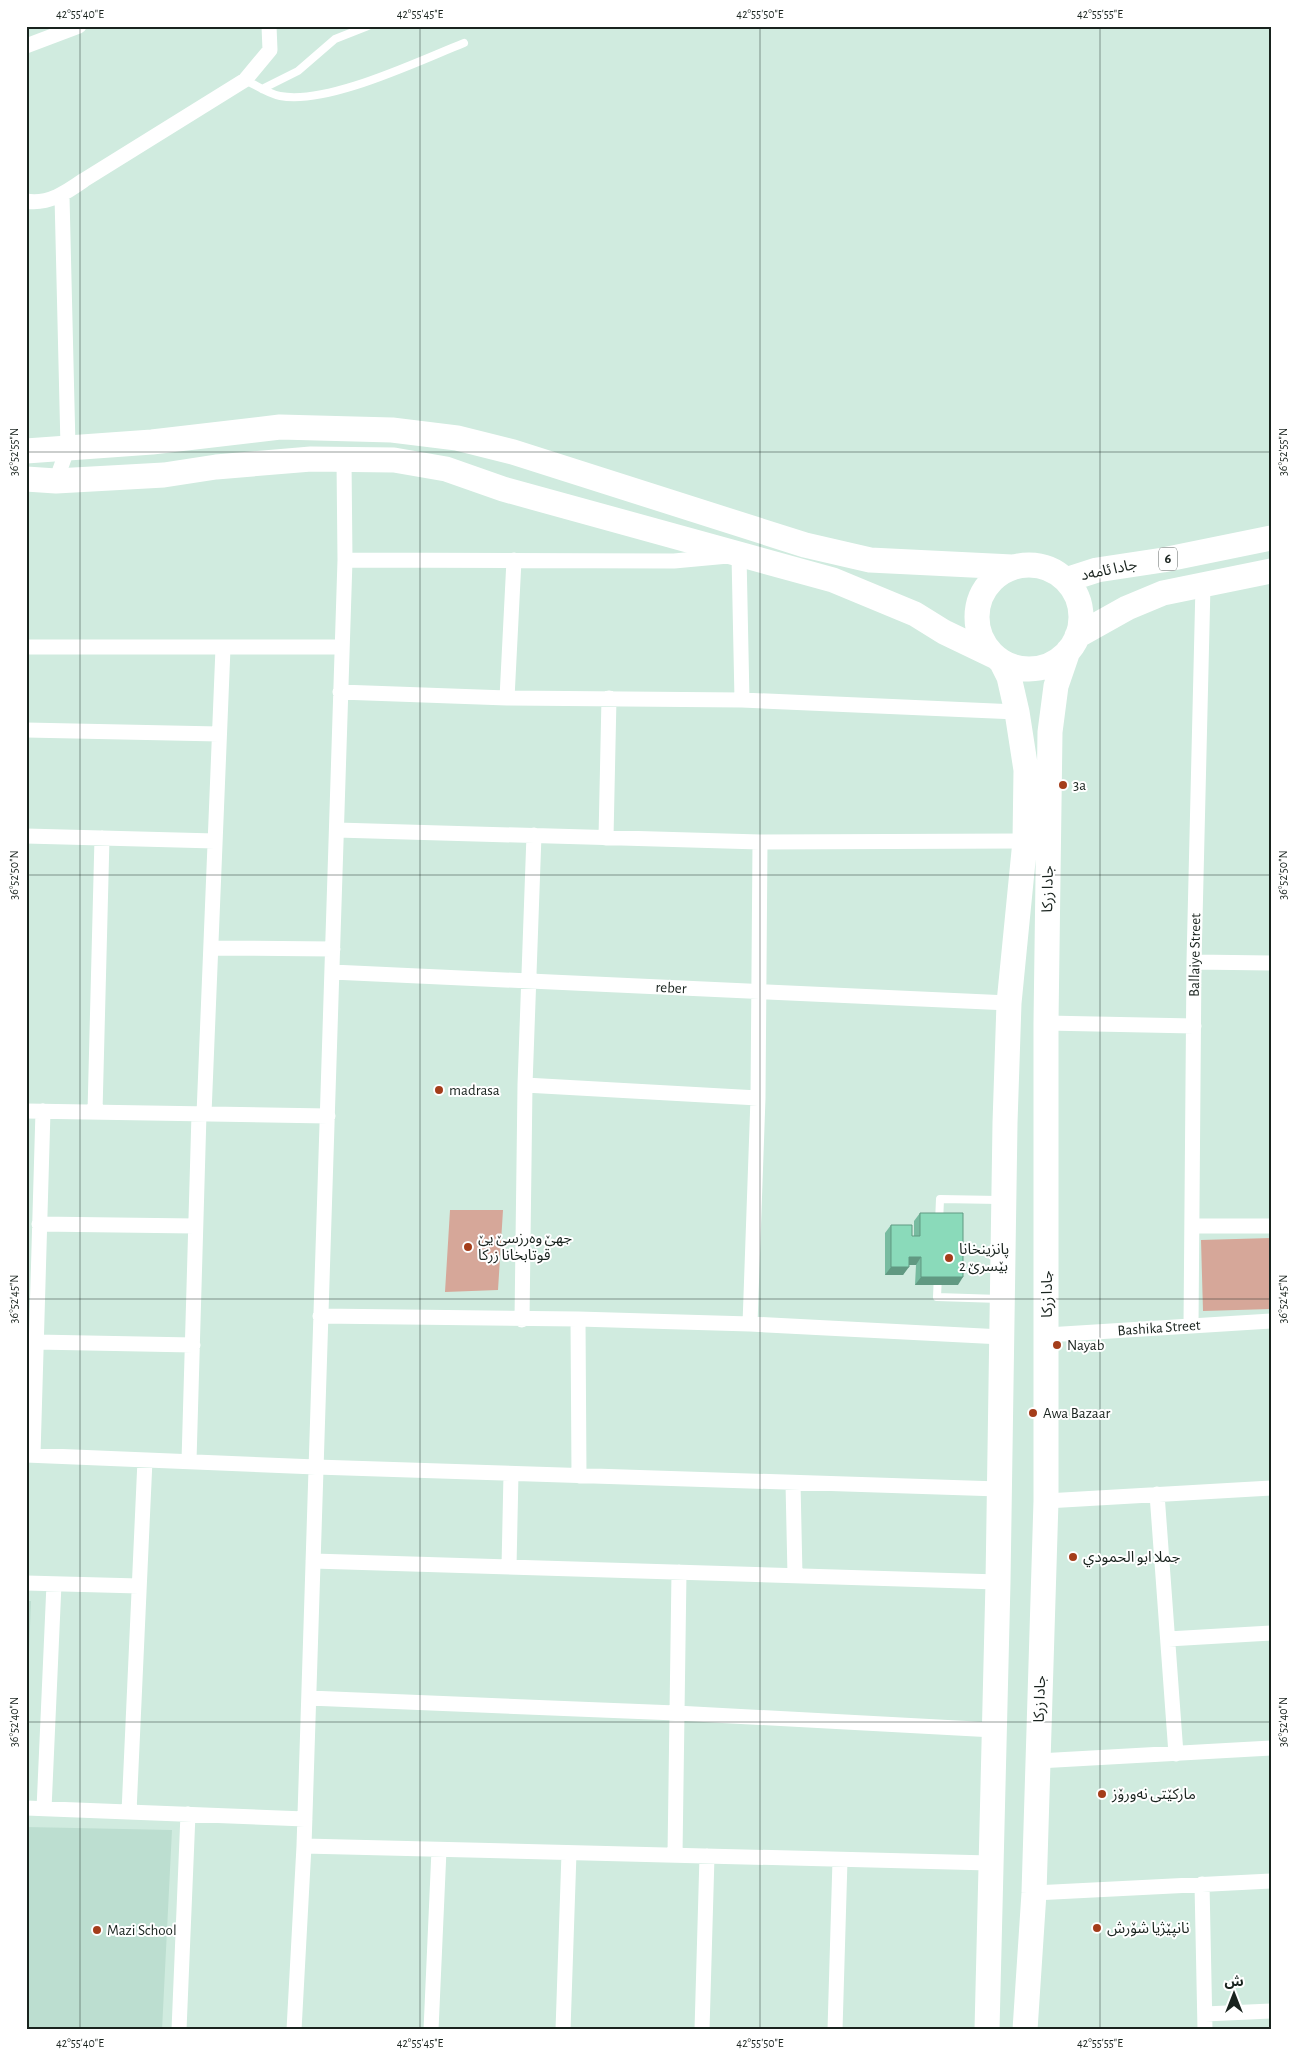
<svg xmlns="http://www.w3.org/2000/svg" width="1297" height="2056" viewBox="0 0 1297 2056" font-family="'Alegreya Sans','Noto Sans Arabic',sans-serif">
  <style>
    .built { fill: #bcded0 }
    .green { fill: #d6a799 }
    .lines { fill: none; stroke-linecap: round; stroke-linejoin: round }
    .lane { stroke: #fff; stroke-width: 8 }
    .street { stroke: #fff; stroke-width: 15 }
    .primary { stroke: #fff; stroke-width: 25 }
    .wall { fill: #77bba0 }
    .shaded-wall { fill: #619982 }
    .building { fill: #8adaba; stroke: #619982 }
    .ticks { fill: none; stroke: #19231e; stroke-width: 1; stroke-opacity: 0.45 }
    .poi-dot { fill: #a43d1a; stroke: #fff; stroke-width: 2 }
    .labels { text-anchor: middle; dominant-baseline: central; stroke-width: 4; stroke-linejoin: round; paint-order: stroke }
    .shield { fill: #fff; stroke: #5e6562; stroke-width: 1 }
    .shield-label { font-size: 14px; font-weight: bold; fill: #19231e }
    .street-label { font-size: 15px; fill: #19231e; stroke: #fff }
    .poi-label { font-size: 15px; fill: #19231e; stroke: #fff; text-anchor: start }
    .neatline { fill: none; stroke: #19231e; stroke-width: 2 }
    .ticks-label { font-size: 12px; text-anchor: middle; fill: #19231e }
  </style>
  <rect width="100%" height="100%" fill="#d0ebdf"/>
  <!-- built -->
  <path class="built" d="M26,1601H31L26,1731Z
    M26,1827L172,1830L162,2030H26Z"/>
  <!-- green -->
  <path class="green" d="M450,1210H503L498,1290L445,1292Z
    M1271,1238V1309L1203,1311L1201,1240Z"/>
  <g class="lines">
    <!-- lane -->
    <path class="lane" d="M245,80C256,85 268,94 280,96C328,105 418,61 464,43
      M262,89L298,71L335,39L368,26
      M939,1223L940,1199L999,1200
      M938,1274L937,1297L1000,1299"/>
    <!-- street -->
    <path class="street" d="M26,46L79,26
      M26,201C48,205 67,192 84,180L245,80L270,50L269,26
      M56,481L68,447L62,196
      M345,560L674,561L739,555L742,700
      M26,647H342
      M340,692L507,698L742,700L1017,712
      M507,698L514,560
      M26,730L219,734
      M337,830L760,842L1025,841
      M26,836L215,841
      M606,838L609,698
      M211,948L333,949
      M1194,962L1271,963
      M332,972L1009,1003
      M1046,1023L1194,1026
      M525,1085L758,1098
      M26,1111L328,1116
      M95,1112L102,838
      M204,1114L223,648
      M39,1224L195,1226
      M1192,1226H1271
      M320,1316L578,1319L750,1324L1002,1337
      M578,1319L579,1476
      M522,1320L525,1085L534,835
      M750,1324L758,1098L760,842
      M1191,1326L1194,962L1203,585
      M1047,1335L1271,1321
      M36,1342L193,1345
      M26,1455L316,1467L999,1489
      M33,1455L43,1111
      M189,1461L199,1114
      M793,1483L795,1575
      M1157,1494L1176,1754
      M1046,1501L1271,1488
      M313,1561L998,1582
      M509,1567L511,1474
      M26,1583L139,1586
      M1168,1639L1271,1633
      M309,1698L676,1713L994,1730
      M1038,1761L1271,1748
      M26,1808L305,1819
      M44,1809L54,1584
      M129,1812L145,1460
      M304,1846L990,1863
      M675,1855L679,1572
      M1202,1884L1205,2030
      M1034,1893L1271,1881
      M1205,2014L1271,2011
      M179,2030L188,1814
      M294,2030L304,1846L345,560L344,460
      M431,2030L439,1850
      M563,2030L569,1853
      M702,2030L707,1856
      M835,2030L840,1860"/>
    <!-- primary -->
    <path class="primary" d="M26,451L152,442L280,427L392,430L457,438L513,452L805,545L870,560L1012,567
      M26,479L56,481L164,475L216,467L311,459L394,460L446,469L503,489L833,580L915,614L944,632L994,656
      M977 617a52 52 0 1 1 104 0a52 52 0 1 1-104 0Z
      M1066,580L1097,570L1163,560L1271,538
      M1077,636L1127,608L1163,593L1271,571
      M987,2030L998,1582L1005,1123L1009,1003L1025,841L1026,770L1017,712L1009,677L1001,661
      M1025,2030L1034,1893L1046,1501V1023L1050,732L1056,686L1068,651"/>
  </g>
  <!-- wall -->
  <path class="wall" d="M920,1213L958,1285H915L916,1265H909L903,1275H885V1233L891,1225L912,1236H914V1221Z"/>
  <!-- shaded-wall -->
  <path class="shaded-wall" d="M909,1257H921L916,1265H904Z
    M891,1267H909L903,1275H885Z
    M921,1277H963L958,1285H915Z"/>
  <!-- building -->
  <path class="building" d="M920,1213H963V1277H921V1257H909V1267H891V1225H912V1236H920Z"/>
  <!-- ticks -->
  <path class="ticks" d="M80,26V2030M420,26V2030M760,26V2030M1100,26V2030M26,28H1271M26,452H1271M26,875H1271M26,1299H1271M26,1722H1271"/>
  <!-- markers -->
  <g class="poi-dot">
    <circle cx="1063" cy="785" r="5"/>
    <circle cx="439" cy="1090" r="5"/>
    <circle cx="468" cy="1247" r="5"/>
    <circle cx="949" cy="1258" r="5"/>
    <circle cx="1057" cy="1345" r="5"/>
    <circle cx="1033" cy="1413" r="5"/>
    <circle cx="1073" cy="1557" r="5"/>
    <circle cx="1102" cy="1794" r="5"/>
    <circle cx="1097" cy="1928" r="5"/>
    <circle cx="97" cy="1930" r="5"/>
  </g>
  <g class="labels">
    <!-- shield labels -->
    <rect class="shield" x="1159" y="547.5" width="18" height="23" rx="4"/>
    <g class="shield-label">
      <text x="1168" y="559">6</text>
    </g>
    <!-- street labels -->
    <g class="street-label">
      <text transform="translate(1109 570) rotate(-12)">جادا ئامەد</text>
      <text transform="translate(1048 889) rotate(-89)">جادا زرکا</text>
      <text transform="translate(1195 955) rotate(-89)">Ballaiye Street</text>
      <text transform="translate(671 988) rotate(3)">reber</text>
      <text transform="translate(1047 1294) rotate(-90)">جادا زرکا</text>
      <text transform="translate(1159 1328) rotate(-4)">Bashika Street</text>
      <text transform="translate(1040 1699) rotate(-88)">جادا زرکا</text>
    </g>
    <!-- poi labels -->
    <g class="poi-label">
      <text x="1073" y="785">3a</text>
      <text x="449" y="1090">madrasa</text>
      <text x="478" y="1238">جھێ وەرزسێ یێ<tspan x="478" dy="17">قوتابخانا زرکا</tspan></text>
      <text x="959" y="1249">پانزینخانا<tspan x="959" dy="17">بێسرێ 2</tspan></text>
      <text x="1067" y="1345">Nayab</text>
      <text x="1043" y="1413">Awa Bazaar</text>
      <text x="1083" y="1557">جملا ابو الحمودي</text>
      <text x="1112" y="1794">مارکێتی نەورۆز</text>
      <text x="1107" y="1928">نانپێژیا شۆرش</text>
      <text x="107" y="1930">Mazi School</text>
    </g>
  </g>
  <!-- border -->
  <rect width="1297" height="2056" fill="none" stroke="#ffffff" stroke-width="55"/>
  <!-- north arrow -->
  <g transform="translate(1234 1994)" stroke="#ffffff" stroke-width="4" paint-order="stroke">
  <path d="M0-4L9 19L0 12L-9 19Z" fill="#19231e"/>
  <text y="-8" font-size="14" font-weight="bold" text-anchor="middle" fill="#19231e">ش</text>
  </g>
  <rect x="28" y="28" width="1242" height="2000" class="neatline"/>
  <g class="ticks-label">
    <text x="80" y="18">42°55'40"E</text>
    <text x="420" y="18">42°55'45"E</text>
    <text x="760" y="18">42°55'50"E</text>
    <text x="1100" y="18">42°55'55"E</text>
    <text transform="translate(14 452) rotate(-90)" y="4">36°52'55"N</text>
    <text transform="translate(1283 452) rotate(-90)" y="4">36°52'55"N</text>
    <text transform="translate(14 875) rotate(-90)" y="4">36°52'50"N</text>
    <text transform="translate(1283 875) rotate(-90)" y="4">36°52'50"N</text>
    <text transform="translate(14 1299) rotate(-90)" y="4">36°52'45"N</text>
    <text transform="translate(1283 1299) rotate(-90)" y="4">36°52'45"N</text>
    <text transform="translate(14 1722) rotate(-90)" y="4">36°52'40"N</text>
    <text transform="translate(1283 1722) rotate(-90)" y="4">36°52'40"N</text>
    <text x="80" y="2047">42°55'40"E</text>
    <text x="420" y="2047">42°55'45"E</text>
    <text x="760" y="2047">42°55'50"E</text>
    <text x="1100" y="2047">42°55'55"E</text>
  </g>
</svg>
